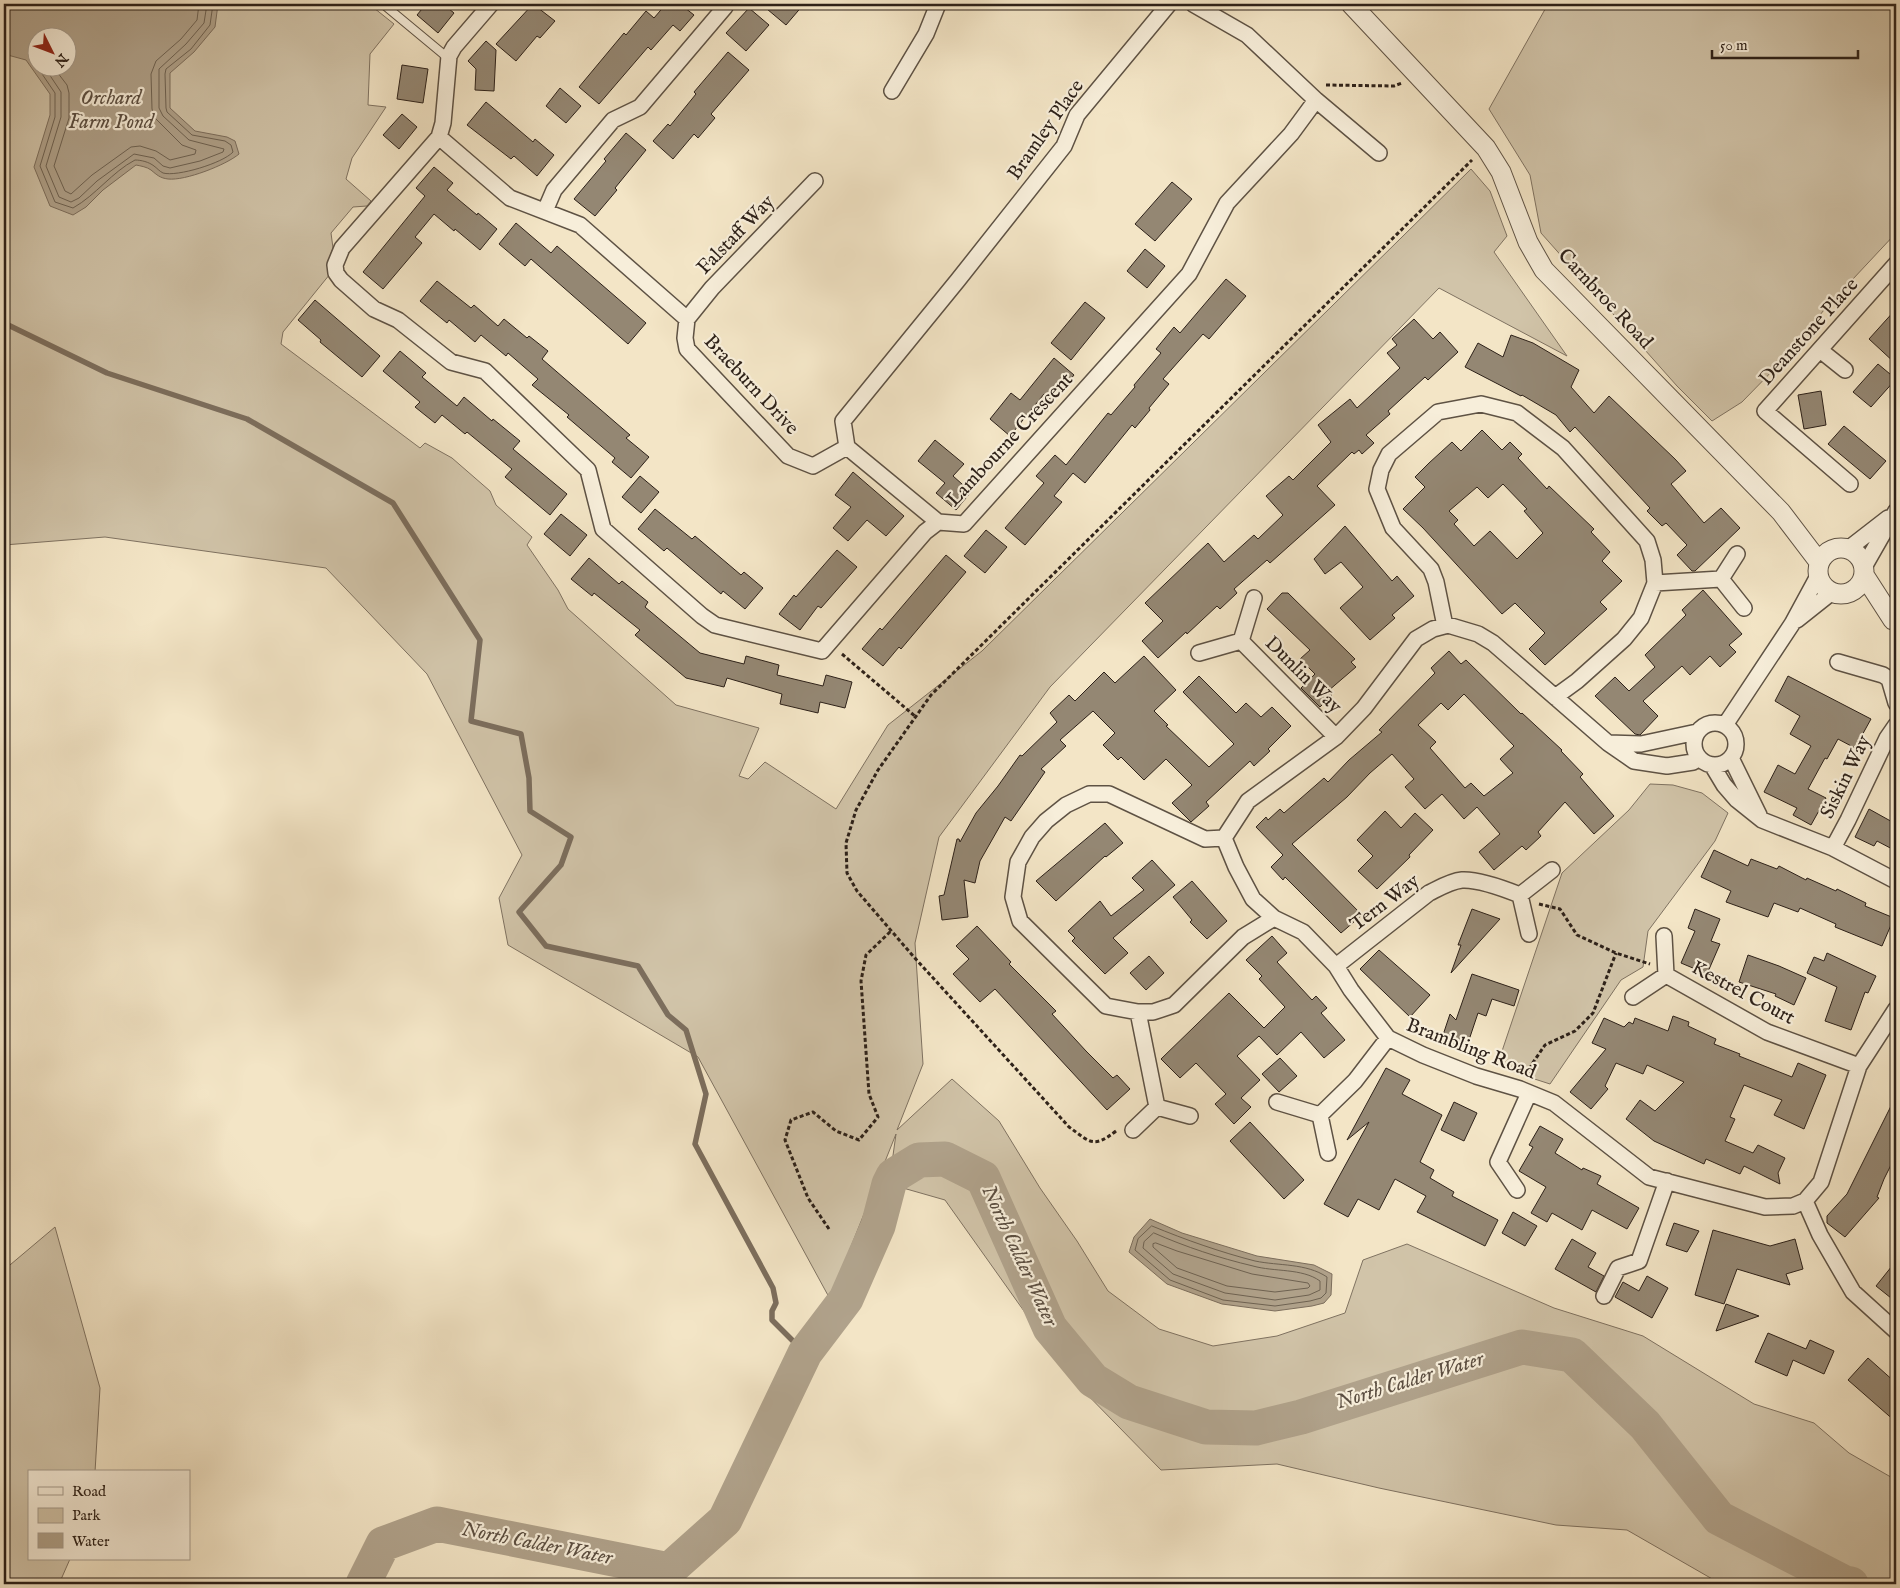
<svg xmlns="http://www.w3.org/2000/svg" width="1900" height="1588" viewBox="0 0 1900 1588" font-family="'IM FELL English',serif">
  <style>
    .green { fill: #d1c4a9; stroke: #7f7261; fill-rule: evenodd }
    .water { fill: #b0a28b; stroke: #7c6e5d; fill-rule: evenodd }
    .lines { fill: none; stroke-linecap: round; stroke-linejoin: round }
    .shore { stroke: #6e6252; stroke-width: 1 }
    .stream { stroke: #7c6e5d; stroke-width: 5.5 }
    .river { stroke: #b0a28b; stroke-width: 35 }
    .building { fill: #948773; stroke: #2d2119; fill-rule: evenodd }
    .service-casing { stroke: #5e5244; stroke-width: 10 }
    .minor-casing { stroke: #5e5244; stroke-width: 18 }
    .tertiary-casing { stroke: #5e5244; stroke-width: 21 }
    .path { stroke: #2d2119; stroke-width: 3; stroke-dasharray: 4 2.5; stroke-linecap: butt }
    .service { stroke: #f7eeda; stroke-width: 8 }
    .minor { stroke: #f7eeda; stroke-width: 15 }
    .tertiary { stroke: #f7eeda; stroke-width: 19 }
    .labels { text-anchor: middle; dominant-baseline: central; stroke-width: 4.5; stroke-linejoin: round; paint-order: stroke }
    .street-label { font-size: 20px; fill: #2d2119; stroke: #f7eeda }
    .water-label { font-size: 21px; font-style: italic; fill: #5b4e41; stroke: #f7eeda }
  </style>
  <rect width="100%" height="100%" fill="#f3e5c6"/>
  <filter id="stains"><feTurbulence type="fractalNoise" baseFrequency=".004" numOctaves="4"/><feColorMatrix values="0 0 0 0 .2 0 0 0 0 .09 0 0 0 0 .02 0 0 0 .5 -.17"/></filter>
  <radialGradient id="worn" r=".72"><stop offset=".6" stop-color="#630" stop-opacity="0"/><stop offset="1" stop-color="#630" stop-opacity=".3"/></radialGradient>
  <!-- green -->
  <path class="green" d="M4,4H369L394,24L370,54L368,105L386,107L352,158L346,179L371,201L367,206L353,207L331,233L333,248L327,265L330,274L283,332L281,344L420,448L425,443L452,458L490,491L496,505L532,537L527,545L558,590L568,609L676,705L759,728L739,776L748,779L765,762L836,809L888,725L982,651L1471,169L1490,191L1507,236L1494,252L1567,356L1439,288L1050,687L939,837L915,943L923,1064L897,1130L952,1079L999,1121L1040,1188L1077,1241L1108,1291L1159,1329L1213,1346L1277,1336L1345,1313L1363,1260L1407,1244L1554,1308L1643,1336L1754,1404L1814,1423L1849,1453L1896,1480V1584H1721L1627,1530L1556,1525L1379,1488L1277,1464L1161,1470L1073,1380L945,1200L889,1184L896,1134L830,1299L698,1057L508,945L499,898L522,855L427,674L326,568L105,537L4,545ZM38,38H68V68H38Z
    M1548,4H1896V233L1824,310L1782,361L1742,402L1712,421L1677,386L1541,233L1530,175L1489,109Z
    M1650,784L1673,785L1702,793L1728,813L1715,841L1648,931L1643,967L1621,980L1550,1084L1516,1073L1498,1063L1562,873L1629,810Z
    M55,1227L100,1388L95,1472H29V1559H70L59,1584H4V1270Z"/>
  <!-- water -->
  <path class="water" d="M4,4H218L215,27L194,52L170,73V108L195,131L227,137L235,141L239,154C226,165 185,181 168,179C160,178 157,175 151,170C147,167 141,166 136,165L103,190L86,207L73,215L50,206L34,167L50,115V94L26,60L4,54ZM38,38H68V68H38Z
    M1150,1219L1182,1233L1257,1256L1314,1265L1332,1274L1331,1295L1324,1303L1312,1306L1275,1311L1222,1304L1167,1284L1129,1252L1134,1237Z"/>
  <g class="lines">
    <!-- shore -->
    <path class="shore" d="M38,68L55,93V117L40,166L55,202L73,208C96,195 112,172 135,160C141,160 149,162 154,166C157,168 159,171 163,173C177,177 223,163 233,152L231,145L225,141L192,135L167,112L166,108L165,74L166,69L191,49L210,25L213,4
      M45,68L61,92V117L46,166L59,197L71,202L79,198L97,181L134,154L154,158L163,166L170,168L200,161L223,152L224,149L189,140L163,116L159,108V69L186,44L204,23L207,4
      M54,68L67,85L69,93V118L54,166L65,191L71,194L92,175L131,147L140,146L156,151L170,160L195,154L196,150L182,145L155,118L152,109L151,74L156,61L181,39L197,20L199,4
      M1152,1226C1186,1240 1220,1252 1255,1261C1279,1266 1306,1263 1327,1277L1326,1293L1321,1298L1310,1301L1275,1306L1223,1300L1170,1280L1135,1250L1138,1239Z
      M1154,1233C1186,1247 1219,1258 1253,1266C1274,1272 1302,1268 1320,1281V1290L1309,1295L1275,1300L1225,1293L1173,1274L1143,1248L1144,1242Z
      M1156,1243L1177,1251L1252,1274L1308,1283L1310,1286L1308,1288L1275,1292L1227,1286L1177,1268L1153,1247V1244Z"/>
    <!-- stream -->
    <path class="stream" d="M4,323L107,373L247,419L393,503L480,640L471,721L521,734L529,778L530,811L571,837L561,865L519,912L546,946L638,966L668,1015L686,1030L706,1094L695,1144L773,1288L776,1303L772,1311V1320L805,1353"/>
    <!-- river -->
    <path class="river" d="M363,1584L383,1544L437,1524L669,1570L725,1520L805,1353L846,1299L878,1226L889,1184L893,1176L919,1160L945,1159L983,1178L1050,1328L1093,1380L1129,1402L1206,1427L1256,1428L1301,1417L1522,1347L1572,1355L1645,1425L1719,1518L1845,1583L1851,1584"/>
  </g>
  <!-- building -->
  <path class="building" d="M426,4H443L454,13L438,33L417,15Z
    M533,4L555,21L540,38L537,36L516,61L496,44Z
    M666,4H680L694,15L680,31L673,25L651,50L648,47L599,104L579,87L624,33L626,35L646,11L654,18Z
    M761,4H804L786,25Z
    M749,8L769,25L746,51L726,33Z
    M486,41L496,50L494,91L475,90L476,69L468,61Z
    M728,52L749,70L711,114L715,118L698,138L694,134L673,159L653,141L668,124L670,126L696,94L694,92Z
    M402,65L428,69L423,103L397,99Z
    M560,88L581,106L566,123L546,106Z
    M486,102L533,142L535,139L554,155L537,176L514,156L511,159L467,125Z
    M402,114L417,127L399,149L383,135Z
    M626,133L646,150L615,188L617,190L595,216L574,199L606,161L604,159Z
    M434,167L453,183L447,190L477,215L478,213L497,229L480,250L455,229L454,231L434,214L415,237L422,243L383,289L363,272L425,196L416,188Z
    M1172,182L1192,199L1155,241L1135,224Z
    M516,223L551,253L557,246L646,323L628,344L531,259L525,266L499,244Z
    M1145,249L1165,266L1147,288L1127,271Z
    M1226,279L1246,296L1209,339L1203,334L1163,379L1169,384L1149,408L1150,410L1135,428L1132,425L1085,483L1073,473L1054,496L1062,502L1025,545L1005,528L1044,483L1036,476L1055,455L1066,465L1108,413L1111,415L1135,387L1134,385L1161,353L1156,349L1174,327L1180,333Z
    M437,281L471,308L474,305L498,326L504,319L527,338L529,336L548,351L542,359L630,435L626,438L649,457L631,478L612,462L615,458L567,417L569,415L532,385L538,379L508,353L506,356L481,335L475,342L449,320L447,323L420,301Z
    M315,300L380,356L362,377L320,342L321,340L298,320Z
    M1085,302L1105,318L1071,360L1051,343Z
    M1896,309V364L1869,339Z
    M1414,319L1433,339L1440,332L1458,352L1428,380L1425,377L1388,411L1390,414L1366,435L1374,443L1362,454L1359,450L1354,454L1352,452L1317,486L1335,505L1270,563L1267,560L1234,589L1237,593L1220,609L1217,606L1187,634L1186,632L1158,658L1142,641L1163,621L1145,603L1208,543L1224,562L1254,535L1258,539L1283,515L1266,496L1289,476L1293,480L1331,442L1318,425L1350,399L1357,408L1400,368L1387,353L1397,345L1392,339Z
    M1511,335L1533,343L1579,370L1571,387L1594,413L1609,396L1675,459L1686,471L1671,484L1704,523L1721,508L1740,528L1695,571H1692L1677,555L1687,545L1666,523L1662,526L1647,511L1650,508L1575,427L1570,432L1556,415L1522,395L1521,396L1465,367L1478,343L1503,357Z
    M400,351L426,373L422,377L457,406L464,397L492,421L493,419L520,441L513,449L567,494L550,515L505,477L512,469L467,432L465,434L442,415L435,423L415,407L420,402L383,371Z
    M1054,358L1074,375L1053,401L1044,394L1010,436L990,419L1011,393L1020,400Z
    M1878,364L1896,379L1871,407L1853,392Z
    M1821,391L1826,425L1804,429L1798,395Z
    M1844,426L1886,461L1870,479L1828,444Z
    M1482,430L1502,450L1510,442L1522,454L1518,458L1547,489L1549,486L1594,529L1591,532L1610,552L1602,561L1622,581L1600,602L1607,609L1545,665L1529,649L1545,633L1515,603L1502,614L1423,528L1403,509L1425,487L1415,477L1429,463L1452,442L1461,451ZM1503,484L1527,509L1524,511L1543,533L1517,559L1490,531L1474,546L1454,524L1458,520L1449,511L1477,487L1488,498Z
    M935,440L964,464L953,476L971,492L956,510L936,493L945,483L918,461Z
    M853,472L904,516L886,536L867,520L848,541L833,528L851,507L835,495Z
    M640,476L659,492L641,513L622,497Z
    M655,509L692,539L695,536L741,575L744,572L763,588L745,609L723,591L721,594L667,548L664,551L638,529Z
    M561,514L587,535L570,556L544,534Z
    M1345,526L1392,581L1397,576L1414,596L1392,615L1395,618L1370,640L1340,608L1363,587L1341,562L1325,574L1314,559Z
    M986,530L1007,547L985,573L964,556Z
    M837,550L857,567L821,608L818,606L800,630L779,614L794,595L796,597Z
    M946,555L966,572L901,649L899,647L883,666L862,649L880,628L882,630Z
    M589,558L619,584L622,581L648,602L645,607L700,653L744,664L746,656L779,665L777,675L823,686L826,675L852,682L845,708L820,702L818,713L780,704L782,694L727,678L724,687L686,678L635,635L640,630L594,593L592,596L571,579Z
    M1703,590L1742,634L1729,645L1736,652L1720,667L1710,656L1690,675L1682,666L1643,701L1658,716L1640,735L1635,734L1595,696L1615,677L1629,691L1655,667L1645,655L1686,615L1682,610Z
    M1282,593H1288L1355,659L1351,662L1356,667L1328,691L1332,695L1320,707L1301,688L1315,674L1300,659L1310,650L1267,609Z
    M1449,651L1461,664L1466,660L1521,714L1522,713L1562,750L1561,751L1583,774L1580,777L1614,816L1594,834L1565,802L1538,832L1541,836L1526,850L1522,846L1494,870L1479,852L1500,834L1477,807L1464,819L1442,794L1425,809L1405,787L1414,779L1392,754L1370,773L1347,797L1292,844L1362,915L1341,933L1285,877L1283,880L1271,867L1283,855L1256,827L1266,817L1268,820L1280,809L1284,813L1324,778L1328,782L1349,760L1382,732L1379,730L1435,673L1431,668ZM1464,694L1514,746L1500,759L1513,773L1484,796L1471,783L1465,788L1430,748L1436,742L1418,725L1441,703L1448,710Z
    M1144,656L1176,690L1154,711L1168,725L1166,726L1209,767L1234,744L1183,692L1199,676L1236,713L1246,703L1261,717L1272,707L1291,726L1268,749L1270,751L1254,766L1250,761L1206,802L1209,806L1191,822L1172,803L1192,785L1166,759L1144,780L1121,757L1118,760L1103,745L1115,733L1093,711L1060,740L1066,746L1041,769L1045,772L1011,821L1005,817L980,861L975,883L964,880L968,917L942,920L939,896L944,895L957,839H959L960,842L976,813L998,786L1020,755L1022,756L1057,722L1050,713L1069,695L1075,701L1104,672L1115,683Z
    M1788,676L1871,719L1855,748L1838,739L1827,759L1825,758L1808,789L1826,798L1811,825L1793,815L1797,808L1764,792L1778,765L1795,774L1811,746L1790,734L1800,716L1775,701Z
    M1869,809L1896,824V851L1877,841L1874,846L1855,837Z
    M1385,811L1401,828L1415,813L1433,830L1409,855L1410,857L1377,889L1358,871L1373,856L1357,840Z
    M1105,823L1123,843L1106,857L1105,856L1056,901L1036,881Z
    M1714,850L1748,866L1751,859L1777,869L1779,866L1806,880L1807,878L1836,891L1837,889L1866,903L1865,906L1894,918L1882,946L1835,927L1836,924L1800,908L1798,912L1774,903L1768,917L1726,902L1731,891L1701,877Z
    M1152,860L1175,885L1113,938L1128,953L1105,974L1072,941L1075,938L1068,931L1100,901L1111,916L1144,890L1132,878Z
    M1192,881L1227,921L1207,939L1190,922L1192,920L1173,897Z
    M1472,909L1500,919L1451,973L1461,945H1458Z
    M1695,909L1720,919L1711,941L1720,944L1707,974L1681,963L1695,931L1688,928Z
    M977,926L1011,962L1009,964L1056,1011L1052,1014L1086,1051L1113,1078L1117,1075L1130,1089L1107,1110L995,989L980,1002L953,974L969,959L956,946Z
    M1272,936L1287,953L1277,962L1312,1000L1316,996L1327,1008L1321,1013L1345,1040L1324,1058L1301,1032L1277,1055L1259,1036L1237,1056L1260,1080L1241,1098L1251,1107L1234,1124L1215,1104L1226,1094L1196,1063L1180,1078L1161,1059L1229,993L1264,1028L1285,1007L1259,979L1262,976L1246,960Z
    M1379,950L1430,995L1410,1017L1360,969Z
    M1827,953L1876,976L1868,993L1865,992L1851,1030L1825,1021L1837,987L1807,973L1814,957L1824,961Z
    M1748,955L1779,966L1806,978L1794,1005L1775,996L1776,994L1739,982Z
    M1149,956L1164,973L1146,990L1130,973Z
    M1472,974L1519,990L1514,1006L1492,999L1486,1016L1478,1013L1466,1049L1441,1041L1450,1014L1456,1020Z
    M1673,1016L1689,1022L1688,1026L1716,1039L1714,1044L1740,1054L1739,1056L1792,1077L1798,1063L1826,1075L1804,1129L1774,1115L1782,1100L1744,1085L1730,1117L1735,1119L1725,1141L1753,1153L1758,1145L1785,1158L1778,1173L1780,1184L1744,1166L1740,1174L1706,1159L1704,1164L1654,1141L1626,1119L1640,1100L1655,1111L1684,1082L1647,1065L1643,1074L1616,1063L1605,1086L1608,1089L1591,1109L1570,1092L1606,1049L1592,1043L1604,1018L1624,1027L1629,1022L1633,1024L1635,1018L1668,1031Z
    M1280,1058L1297,1076L1279,1092L1262,1074Z
    M1386,1068L1410,1080L1402,1094L1442,1115L1420,1162L1434,1170L1430,1178L1454,1192L1452,1196L1498,1220L1485,1246L1417,1212L1426,1196L1395,1179L1379,1210L1358,1199L1348,1217L1324,1204L1369,1122L1347,1140Z
    M1896,1096V1155L1884,1179L1877,1197L1879,1198L1845,1237L1827,1223V1216L1847,1194Z
    M1454,1102L1477,1113L1464,1141L1441,1130Z
    M1250,1122L1304,1180L1284,1199L1230,1141Z
    M1540,1126L1563,1139L1555,1153L1582,1170L1583,1168L1601,1176L1597,1184L1639,1208L1627,1229L1592,1210L1582,1230L1552,1213L1547,1222L1531,1213L1546,1187L1519,1171L1533,1147L1529,1145Z
    M1513,1212L1537,1226L1525,1246L1502,1233Z
    M1674,1223L1699,1231L1687,1252L1666,1245Z
    M1713,1230L1770,1246L1795,1239L1803,1269L1786,1274L1790,1285L1737,1269L1724,1304L1695,1295Z
    M1572,1239L1596,1253L1588,1267L1604,1276L1596,1292L1555,1269Z
    M1896,1261V1302L1876,1286Z
    M1647,1276L1668,1288L1652,1318L1615,1297L1623,1282L1639,1291Z
    M1726,1304L1759,1316L1716,1331Z
    M1768,1333L1806,1349L1810,1340L1834,1351L1824,1374L1793,1360L1787,1376L1755,1362Z
    M1868,1358L1896,1383V1422L1848,1380Z"/>
  <g class="lines">
    <defs>
      <path id="service" d="M383,4L448,58"/>
      <path id="minor" d="M491,4L454,47L449,56L443,123L439,137L342,248L335,265L336,273L341,280L374,309L398,320L451,362L485,371L588,470L603,529L702,616L715,625L723,627L822,651L925,532L938,522L964,524L1189,274L1227,203L1291,134L1316,100L1247,35L1193,4
        M892,91L926,34L938,4
        M1316,100L1379,153
        M439,137L510,198L580,225L687,319L685,338L687,349L788,456L813,466L847,447
        M545,211L554,190L613,120L640,107L725,7
        M687,319L712,288L815,181
        M1820,350L1845,370
        M847,447L843,421L958,280L1064,146L1077,115L1169,4
        M847,447L938,522
        M1850,484L1765,411L1896,264
        M1848,549L1888,518
        M1864,567L1896,511
        M1721,579L1744,608
        M1655,583L1721,579L1737,554
        M1797,620L1831,593
        M1445,626L1436,582L1431,569L1393,528L1377,489L1381,470L1389,454L1438,412L1481,404L1517,413L1563,448L1647,541L1653,560L1655,583L1641,618L1624,639L1577,681L1555,697
        M1241,641L1336,737
        M1199,653L1241,641L1254,598
        M1838,662L1883,675L1889,679L1896,703
        M1694 744a21 21 0 1 1 42 0a21 21 0 1 1-42 0Z
        M1725,725L1792,624L1818,576
        M1608,743L1641,744L1697,732
        M1699,758L1693,762L1667,766L1634,761L1608,743L1493,643L1478,634L1448,625L1433,629L1416,639L1364,708L1336,737L1248,801L1224,838L1236,867L1253,899L1274,918L1303,932L1336,966L1351,990L1388,1038L1423,1055L1476,1076L1520,1089L1554,1103L1649,1177L1765,1207L1793,1206L1805,1201L1821,1182L1859,1066L1896,1009
        M1731,758L1759,815
        M1712,765L1724,785L1737,800L1762,820L1833,848L1896,881
        M1224,838L1205,839L1109,794H1089L1066,805L1046,821L1032,837L1018,862L1013,897L1020,921L1106,1006L1138,1012H1153L1174,1005L1243,937L1274,918
        M1833,848L1848,820L1887,738L1896,725
        M1529,934L1520,895L1552,870
        M1664,936L1666,975L1767,1032L1859,1066
        M1336,966L1429,893C1439,888 1451,881 1462,880C1479,879 1505,889 1520,895
        M1633,997L1666,975
        M1138,1012L1157,1107
        M1277,1102L1320,1115
        M1133,1130L1157,1107L1190,1116
        M1328,1153L1320,1115L1355,1081L1388,1038
        M1517,1190L1498,1162L1529,1093
        M1805,1201L1820,1235L1853,1292L1896,1331
        M1604,1296L1618,1268L1639,1261L1667,1181"/>
      <path id="tertiary" d="M1351,4L1486,148L1501,172L1528,242L1544,270L1781,512L1819,562
        M1818 571a23 23 0 1 1 46 0a23 23 0 1 1-46 0Z
        M1864,575L1893,620"/>
    </defs>
    <!-- service casing -->
    <use href="#service" class="service-casing"/>
    <!-- minor casing -->
    <use href="#minor" class="minor-casing"/>
    <!-- tertiary casing -->
    <use href="#tertiary" class="tertiary-casing"/>
    <!-- path -->
    <path class="path" d="M1326,85L1394,86L1402,83
      M842,654L916,717
      M1539,904L1560,909L1577,935L1616,953L1650,964
      M1527,1075L1532,1064L1545,1045L1575,1031L1593,1013L1616,953
      M1116,1131C1093,1149 1090,1142 1069,1127L913,956L857,891L847,873L846,843L856,810L878,770L931,695L1472,160
      M829,1229L808,1198L785,1140L791,1120L813,1112L836,1131L859,1140L878,1117L869,1094L861,981L866,955L891,931"/>
    <!-- service -->
    <use href="#service" class="service"/>
    <!-- minor -->
    <use href="#minor" class="minor"/>
    <!-- tertiary -->
    <use href="#tertiary" class="tertiary"/>
  </g>
  <g class="labels">
    <!-- street labels -->
    <g class="street-label">
      <text transform="translate(1046 130) rotate(-55)">Bramley Place</text>
      <text transform="translate(736 235) rotate(-46)">Falstaff Way</text>
      <text transform="translate(1605 299) rotate(47)">Carnbroe Road</text>
      <text transform="translate(1809 332) rotate(-48)">Deanstone Place</text>
      <text transform="translate(751 385) rotate(47)">Braeburn Drive</text>
      <text transform="translate(1010 440) rotate(-47)">Lambourne Crescent</text>
      <text transform="translate(1303 675) rotate(45)">Dunlin Way</text>
      <text transform="translate(1846 777) rotate(-64)">Siskin Way</text>
      <text transform="translate(1385 903) rotate(-37)">Tern Way</text>
      <text transform="translate(1743 993) rotate(28)">Kestrel Court</text>
      <text transform="translate(1471 1049) rotate(21)">Brambling Road</text>
    </g>
    <!-- water labels -->
    <g class="water-label">
      <text x="111" y="98">Orchard<tspan x="111" dy="24">Farm Pond</tspan></text>
      <text transform="translate(1019 1256) rotate(65)">North Calder Water</text>
      <text transform="translate(1410 1381) rotate(-17)">North Calder Water</text>
      <text transform="translate(537 1544) rotate(11)">North Calder Water</text>
    </g>
  </g>
  <!-- margin -->
  <rect width="1900" height="1588" fill="none" stroke="#f3e5c6" stroke-width="20"/>
  <rect x="5" y="5" width="1890" height="1578" fill="none" stroke="#2d2119" stroke-width="2.5"/>
  <rect x="10" y="10" width="1880" height="1568" fill="none" stroke="#2d2119"/>
  <!-- legend -->
  <rect x="28" y="1470" width="162" height="90" fill="#f7eeda" stroke="#a69c8d"/>
  <rect x="38" y="1487" width="25" height="8" fill="#f7eeda" stroke="#a69c8d"/>
  <text x="72" y="1496" font-size="15" fill="#2d2119">Road</text>
  <rect x="38" y="1508" width="25" height="15" fill="#d1c4a9" stroke="#a69c8d"/>
  <text x="72" y="1520" font-size="15" fill="#2d2119">Park</text>
  <rect x="38" y="1533" width="25" height="15" fill="#b0a28b" stroke="#a69c8d"/>
  <text x="72" y="1546" font-size="15" fill="#2d2119">Water</text>
  <!-- north arrow -->
  <g transform="translate(52 52) rotate(132)"><circle r="24" fill="#f7eeda" stroke="#a69c8d"/>
  <path d="M0-4L9 19L0 12L-9 19Z" fill="#8f2418"/>
  <text y="-8" font-size="14" font-weight="bold" text-anchor="middle" fill="#2d2119">N</text>
  </g>
  <!-- scale -->
  <path d="M1712 50v8h146v-8" fill="none" stroke="#2d2119" stroke-width="2.5"/>
  <text x="1720" y="50" font-size="15" fill="#2d2119" stroke="#f7eeda" stroke-width="4" paint-order="stroke">50 m</text>
  <rect width="100%" height="100%" filter="url(#stains)"/>
  <rect width="100%" height="100%" fill="url(#worn)"/>
</svg>
